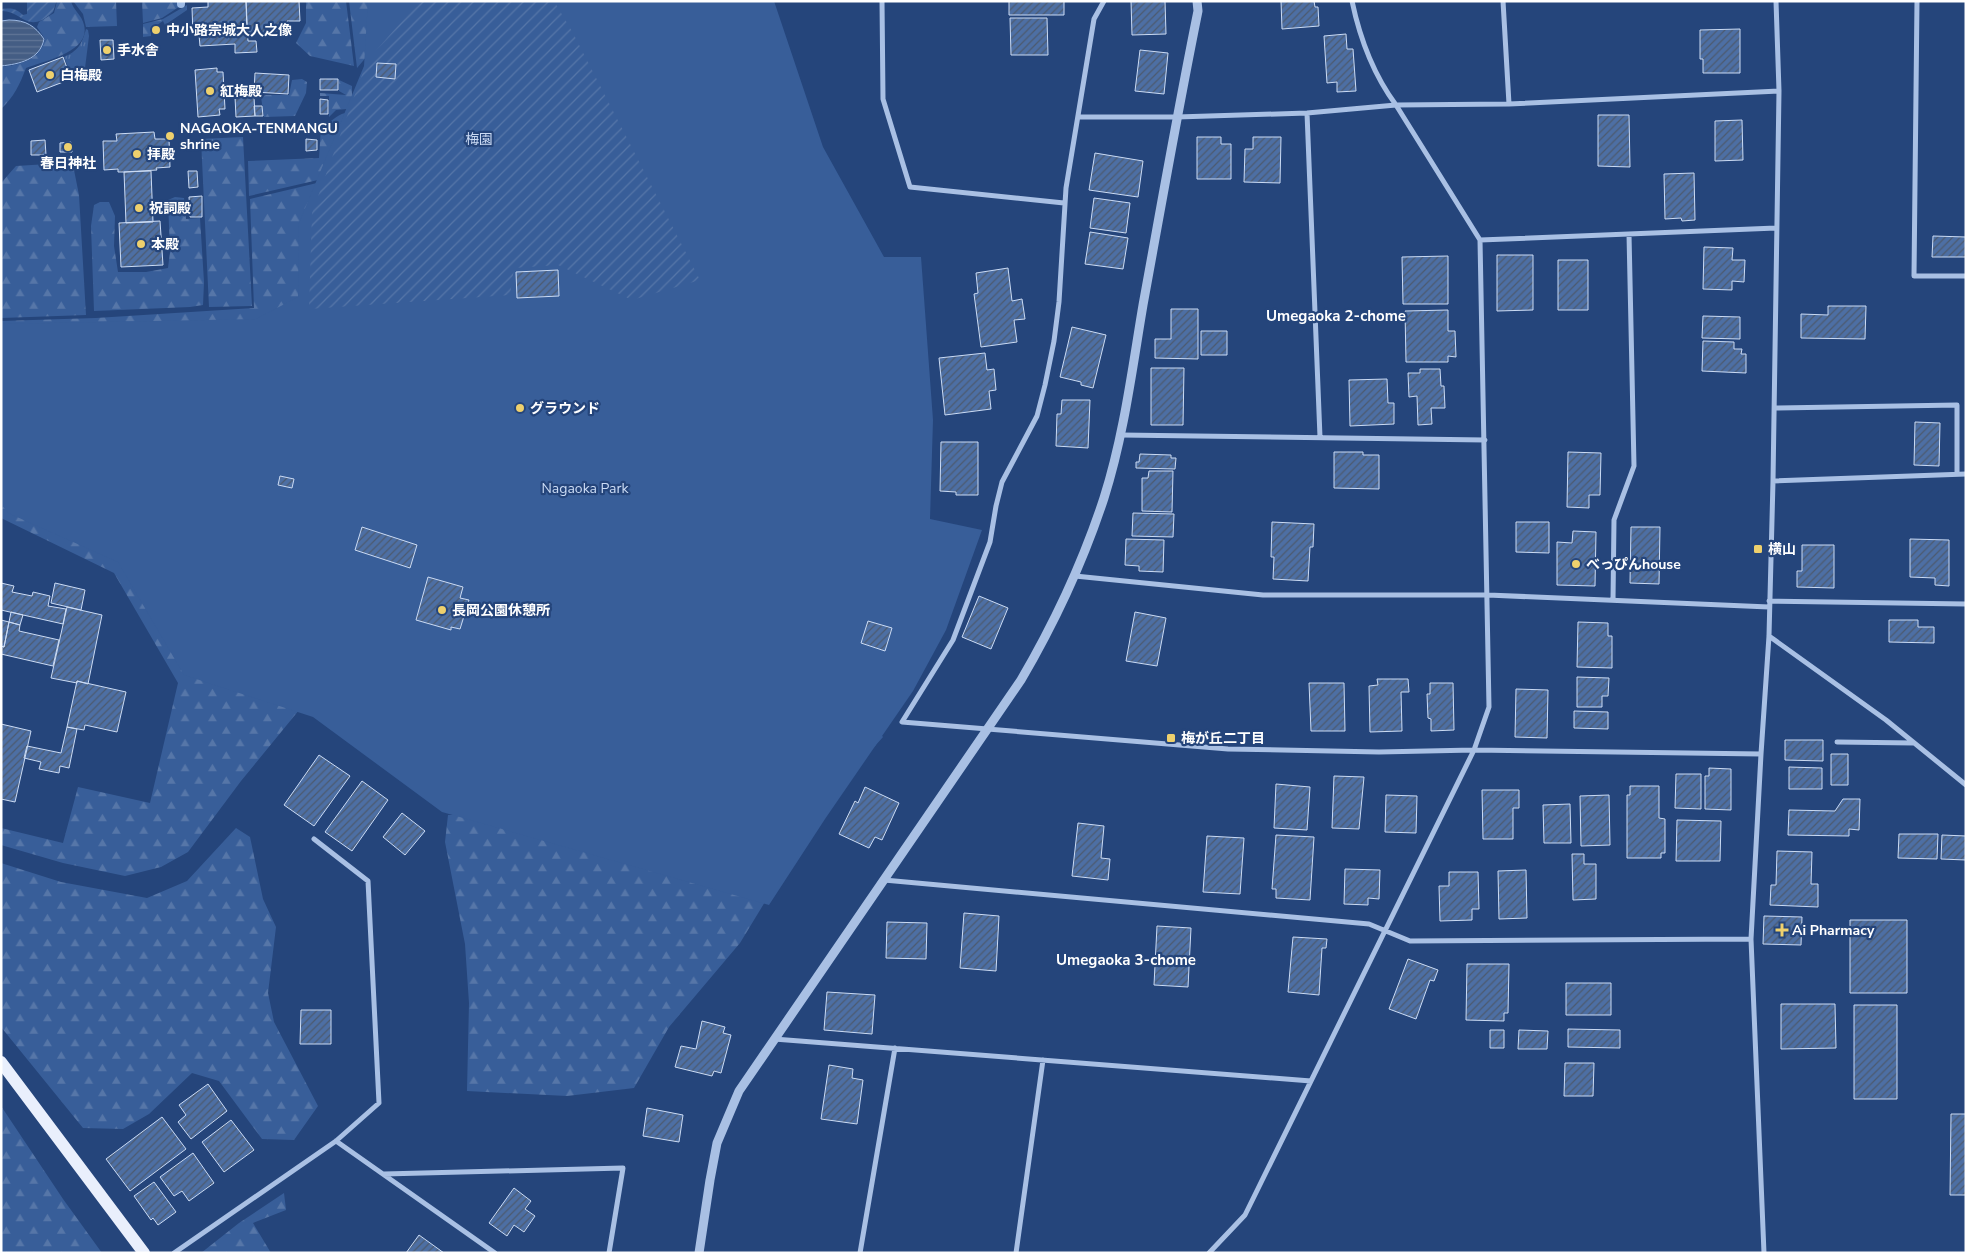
<svg xmlns="http://www.w3.org/2000/svg" width="1967" height="1254" viewBox="0 0 1967 1254" font-family="'Nunito Sans','Noto Sans JP',sans-serif">
  <style>
    .grass { fill: url(#grass-tufts) }
    .forest { fill: url(#forest-firs) }
    .park { fill: #385e99 }
    .garden { fill: url(#garden-furrows) }
    .water { fill: url(#water-rules); stroke: #9dbae5 }
    .lines { fill: none; stroke-linecap: round; stroke-linejoin: round }
    .stream { stroke: #9dbae5; stroke-width: 8 }
    .building { fill: url(#building-hatch); stroke: #cbdbf4 }
    .minor { stroke: #a9c0e4; stroke-width: 5 }
    .tertiary { stroke: #a9c0e4; stroke-width: 9 }
    .primary { stroke: #e9effc; stroke-width: 12 }
    .poi-dot { fill: #eed06d; stroke: #25457b; stroke-width: 2 }
    .labels { text-anchor: middle; dominant-baseline: central; stroke-width: 4.5; stroke-linejoin: round; paint-order: stroke }
    .poi-label { font-size: 14px; font-weight: bold; fill: #fff; stroke: #25457b; text-anchor: start }
    .park-label { font-size: 14px; fill: #cbdbf4; stroke: #25457b }
    .neighbourhood-label { font-size: 15px; font-weight: bold; fill: #fff; stroke: #25457b }
  </style>
  <defs>
    <pattern id="grass-tufts" width="24" height="20" patternUnits="userSpaceOnUse" patternTransform="scale(1.25)"><rect width="24" height="20" fill="#385e99"/><path d="M3 7l-1-3M5 7V3M7 7l1-3M15 17l-1-3M17 17v-4M19 17l1-3" fill="none" stroke="#5676a8"/></pattern>
    <pattern id="forest-firs" width="22" height="20" patternUnits="userSpaceOnUse" patternTransform="scale(1.25)"><rect width="22" height="20" fill="#385e99"/><path d="M5 1l3.5 6h-7zM16 11l3.5 6h-7z" fill="#5676a8"/></pattern>
    <pattern id="garden-furrows" width="10" height="10" patternUnits="userSpaceOnUse" patternTransform="scale(1.25)"><rect width="10" height="10" fill="#385e99"/><path d="M-1 1l2-2M0 10L10 0M9 11l2-2" fill="none" stroke="#5676a8"/></pattern>
    <pattern id="water-rules" width="6" height="5" patternUnits="userSpaceOnUse" patternTransform="scale(1.25)"><rect width="6" height="5" fill="#445d84"/><path d="M0 2.5h6" fill="none" stroke="#607596"/></pattern>
    <pattern id="building-hatch" width="6" height="6" patternUnits="userSpaceOnUse" patternTransform="scale(1.25)"><rect width="6" height="6" fill="#4d6fa4"/><path d="M-1 1l2-2M0 6l6-6M5 7l2-2" fill="none" stroke="#4c5a6f"/></pattern>
  </defs>
  <rect width="100%" height="100%" fill="#25457b"/>
  <!-- grass -->
  <path class="grass" d="M86,29L88,30L89,36L84,76L72,77L64,57C78,51 82,44 86,29Z"/>
  <!-- forest -->
  <path class="forest" d="M57,1H71C73,10 82,15 84,25C91,52 44,61 26,68C20,84 14,97 1,109V67C20,65 40,60 45,39L37,27L39,22L54,13Z
    M73,1H116L117,26L86,27L83,14Z
    M142,1H188L162,18L143,23Z
    M306,1H346L354,66L310,56L296,43L306,23Z
    M349,1H411L405,11L357,68Z
    M187,5V10L165,25L163,21L151,29V36L143,37V24L163,19Z
    M302,79L307,82L306,93L295,116L264,117L261,97L266,95H289L292,80Z
    M339,80L352,86V98L347,109L336,110L329,117V96H320V93L346,95L339,91Z
    M345,113L318,180L249,196L248,161L319,158L321,127C331,123 336,115 345,113Z
    M243,137L252,306L209,307L201,139Z
    M64,163L74,170L79,195L86,315L1,318V183L16,166Z
    M317,183L303,331L1,355V321L96,318L254,308L250,199Z
    M175,197L184,198L186,219L200,218L204,282L203,305L190,307L94,311L91,226L94,205L100,202H109L115,216L114,246L118,272H146L168,268L170,252L168,200Z
    M1,380L313,693L241,781L188,852L161,867L125,876L63,863L1,845V828L63,843L78,787L150,803L178,683L114,573L1,518Z
    M875,728L883,737L863,759L785,869L740,943L669,1027L634,1088L567,1096L467,1091L469,1003L465,944L445,842L448,815H465Z
    M236,828L250,837L263,899L276,927L268,993L274,1022L318,1106L294,1140L262,1139L219,1081L192,1073L149,1114L123,1129L83,1128L1,1027V863L61,882L147,898L187,881Z
    M1,1106L63,1199L102,1253H1Z
    M284,1193L286,1210L253,1223L271,1253H201L239,1223Z"/>
  <!-- park -->
  <path class="park" d="M368,1H774L823,147L884,257H921L933,420L930,519L982,530L946,630L913,691L825,819L769,905L442,812L313,717L184,675L118,562L8,513L1,504V324L256,319L298,297L299,223L364,66Z"/>
  <!-- garden -->
  <path class="garden" d="M27,1H56V3L53,12C27,36 22,10 1,11V9C12,8 15,8 23,15L27,14Z
    M416,1H554L573,33L700,280L632,300L558,265L514,268L510,295L309,309L312,213L367,61L407,15Z"/>
  <!-- water -->
  <path class="water" d="M9,20C26,20 35,26 44,39C40,60 19,64 1,66V21Z"/>
  <g class="lines">
    <!-- stream -->
    <path class="stream" d="M181,1V4"/>
  </g>
  <!-- building -->
  <path class="building" d="M208,1H246L248,41H256L257,52L235,53V44L200,46L199,35H193L192,8L208,7Z
    M246,1H299L300,21H287V33L247,35Z
    M1009,1H1064V15H1009Z
    M1131,1H1165L1166,34L1132,35Z
    M1281,1H1314L1315,7H1318L1319,26L1282,29Z
    M1010,18H1047L1048,55H1011Z
    M1740,29V73H1703V59H1700V30Z
    M1346,34L1347,49H1353L1356,91L1337,92V82L1327,83L1324,36Z
    M100,40H113L114,59L101,60Z
    M1140,50L1168,53L1164,94L1135,91Z
    M63,57L71,79L37,92L29,70Z
    M377,63L396,64L395,79L376,77Z
    M217,68V72H223L225,109H219L220,115L198,117L195,70Z
    M255,73L289,75L288,94L254,92Z
    M320,79H338V90H320Z
    M235,97H254L255,116L236,117Z
    M320,99L328,100V114H320Z
    M254,106H262L263,116H255Z
    M1598,115H1629L1630,167L1598,166Z
    M1742,120L1743,160L1715,161V121Z
    M154,132L155,139H169L170,167L156,168L157,170L124,172H118V169L104,170L103,141H117L116,134Z
    M1197,137H1221V144H1231V179H1197Z
    M1253,137H1281L1280,183L1244,182L1245,149H1253Z
    M306,139L317,140V150L306,151Z
    M45,140L46,155H31V141Z
    M71,142L72,152H60V143Z
    M1095,153L1143,161L1138,197L1089,190Z
    M151,171L153,222L126,223L124,172Z
    M188,171H197L198,187L189,188Z
    M1694,173L1695,220L1682,221L1681,218L1665,219L1664,174Z
    M202,196V217H190L189,197Z
    M1094,198L1130,203L1126,233L1090,228Z
    M160,221L163,265L121,267L119,223Z
    M1090,232L1128,238L1123,269L1085,264Z
    M1933,236L1966,237V257H1932Z
    M1704,247L1733,248L1732,260H1745L1744,282L1732,281V290L1703,289Z
    M1497,255H1533V310L1497,311Z
    M1448,256V304H1403L1402,257Z
    M1558,260H1588V310H1558Z
    M1008,268L1012,301L1022,299L1025,319L1014,320L1017,342L981,347L974,294L978,293L976,273Z
    M558,270L559,296L517,298L516,272Z
    M1828,306H1866L1865,339L1801,338V314L1828,315Z
    M1171,309H1198V359L1155,358V339H1171Z
    M1448,310V331H1455L1456,357L1448,356V362H1406L1405,311Z
    M1703,316L1740,317V339L1702,338Z
    M1072,327L1106,335L1093,388L1081,385V382L1060,377Z
    M1201,331H1227V355H1201Z
    M1703,341L1734,342V349H1742L1741,354H1746V373L1702,371Z
    M985,353L987,370L994,369L996,390L989,391L991,409L945,415L939,358Z
    M1151,368H1184L1183,425H1151Z
    M1420,369H1440L1441,386H1444L1445,408H1431L1432,424L1418,425L1417,396L1409,397L1408,373H1420Z
    M1387,379L1388,403H1394V424L1350,426L1349,380Z
    M1062,400H1090L1088,448L1056,446L1057,414H1061Z
    M1915,422L1940,423L1939,466L1914,465Z
    M941,442H978V495H956V492L940,491Z
    M1334,452H1363V455H1379V489L1334,488Z
    M1568,452L1601,453L1600,495H1589V508L1567,507Z
    M1140,454L1171,455V458H1176L1175,469L1136,468V462H1139Z
    M1149,471H1173L1172,512L1142,511V478H1148Z
    M280,476L294,479L292,488L278,485Z
    M1133,513L1174,514L1173,537L1132,536Z
    M1272,522L1314,524L1313,547H1310L1308,581L1273,579L1274,557H1271Z
    M1516,522H1549V553L1516,552Z
    M362,527L417,545L410,568L355,550Z
    M1631,527H1660L1659,584L1630,583Z
    M1573,531L1596,532L1595,586L1557,585V542L1572,543Z
    M1126,539L1164,540L1163,572L1139,571V566L1125,565Z
    M1910,539L1949,540V586L1935,585V578L1910,577Z
    M1802,545H1834V588L1797,587V571H1802Z
    M428,577L463,587L460,598L469,600L460,629L451,627V630L416,620Z
    M1,583L14,586L12,592L32,596L33,592L50,596L48,606L66,609L63,624L1,610Z
    M55,583L85,590L81,610L51,603Z
    M979,596L1008,608L991,649L962,637Z
    M67,607L102,615L88,684L77,681V683L51,678Z
    M11,612L23,615L20,625L9,622Z
    M1135,612L1166,618L1157,666L1126,661Z
    M1,620L9,622L4,647L1,646Z
    M1889,620H1918V627H1934V643L1889,642Z
    M868,621L892,628L885,651L861,643Z
    M9,622L20,625L19,631L59,640L53,666L1,654V646L4,647Z
    M1578,622L1608,623V636H1612V668L1577,667Z
    M1577,677L1609,678L1608,696H1602V707H1577Z
    M1377,679H1408L1409,692H1401L1402,731L1370,732L1369,686L1378,685Z
    M77,681L126,692L117,732L85,725L84,730L67,727Z
    M1309,683H1344L1345,731H1311Z
    M1430,683H1453L1454,730L1431,731V719L1428,718L1427,694H1430Z
    M1516,689L1548,690L1547,738L1515,737Z
    M1574,711L1608,712V729L1574,728Z
    M1,724L31,731L15,802L1,799Z
    M67,727L77,729L69,768L60,766L59,773L39,769L41,762L24,758L27,746L61,753Z
    M1785,740H1823V761L1785,760Z
    M1831,754H1848V785H1831Z
    M319,755L350,776L314,826L284,805Z
    M1789,767L1822,768V789H1789Z
    M1709,768L1731,769V810L1705,809V776H1709Z
    M1676,774H1701V809L1675,808Z
    M1334,776L1364,777L1359,829L1332,828Z
    M362,781L388,800L352,851L325,832Z
    M1276,784L1310,787L1307,830L1274,828Z
    M1630,786H1659V818L1665,819V853H1661V858H1627V795H1630Z
    M865,787L899,803L882,840L875,837L869,848L839,834L855,801L858,803Z
    M1482,790H1519V808H1513V839H1483Z
    M1386,795L1417,796L1416,833L1385,832Z
    M1609,795L1610,845L1581,846L1580,796Z
    M1843,799H1860L1859,830L1849,829V836L1788,835L1789,810L1835,811Z
    M1570,804L1571,843H1544L1543,805Z
    M402,813L425,831L405,855L383,837Z
    M1677,820L1721,821L1720,861H1676Z
    M1078,823L1104,826L1101,858L1110,859L1108,880L1072,876Z
    M1899,834H1938L1937,859L1898,858Z
    M1276,835L1314,837L1310,900L1276,898V889H1272Z
    M1942,835L1966,836V860L1941,859Z
    M1207,836L1244,838L1240,894L1203,892Z
    M1777,851L1812,852L1811,884H1818V907L1770,905L1771,885H1776Z
    M1572,854H1584V864H1596V899L1573,900Z
    M1345,869L1380,870L1379,899L1368,898V905L1344,904Z
    M1526,870L1527,918L1499,919L1498,871Z
    M1449,872H1478L1479,909H1472V920L1440,921L1439,886H1449Z
    M964,913L999,916L996,971L960,968Z
    M1764,916L1802,917L1801,945L1763,944Z
    M1850,920H1907V993H1850Z
    M887,922L927,923L926,959L886,958Z
    M1157,926L1191,928L1188,987L1154,985Z
    M1293,937L1327,939L1326,948H1322L1319,995L1288,992Z
    M1408,959L1438,970L1434,981L1430,980L1416,1019L1389,1009Z
    M1467,964H1509L1508,1013H1504V1021L1466,1020Z
    M1566,983H1611V1015H1566Z
    M827,992L875,995L872,1034L824,1030Z
    M1781,1004H1835L1836,1048L1781,1049Z
    M1854,1005H1897V1099H1854Z
    M301,1010H331V1044H300Z
    M702,1021L725,1027L723,1033L731,1035L721,1073L714,1071L712,1076L675,1067L681,1046L696,1049Z
    M1568,1029L1620,1030V1048L1568,1047Z
    M1490,1030H1504V1048H1490Z
    M1519,1030L1548,1031L1547,1049H1518Z
    M1565,1063H1594L1593,1096H1564Z
    M829,1065L853,1069L852,1078L863,1080L857,1124L821,1119Z
    M208,1084L227,1111L191,1139L178,1122L186,1115L179,1105Z
    M647,1108L683,1115L679,1142L643,1136Z
    M1951,1114H1966V1195H1950Z
    M162,1117L186,1149L130,1191L106,1159Z
    M231,1120L254,1150L224,1172L202,1142Z
    M193,1153L214,1183L189,1201L182,1191L174,1196L160,1177Z
    M154,1182L176,1212L158,1225L153,1218L151,1220L134,1196Z
    M514,1188L531,1201L525,1209L535,1216L524,1232L514,1225L507,1236L489,1223Z
    M419,1235L444,1253H406Z"/>
  <g class="lines">
    <!-- minor -->
    <path class="minor" d="M882,1L883,99L910,187L1064,203
      M1104,1L1094,19L1066,188L1059,302L1054,341L1045,385L1037,416L1002,482L996,506L990,542L953,640L902,722L1228,749L1379,752L1474,750L1761,754
      M1503,1L1509,104
      M1917,1L1914,276H1966
      M1307,113L1320,437
      M1078,117H1177L1307,113L1396,105L1509,104L1779,91
      M1480,240L1776,228
      M1775,408L1957,405V474
      M1121,435L1485,440
      M1773,481L1966,474
      M1075,576L1263,595H1488L1769,607
      M1613,600L1614,520L1634,466L1629,234
      M1769,601L1966,604
      M1769,636L1886,720L1966,785
      M1837,742L1914,743
      M884,880L1369,924L1410,941L1751,939
      M774,1039L1311,1081
      M336,1141L495,1253
      M384,1174L623,1168L609,1253
      M174,1253L336,1141L379,1103L368,881L314,839
      M860,1253L895,1048
      M1016,1253L1043,1060
      M1209,1253L1245,1215L1474,750L1489,707L1480,240L1396,105C1373,74 1360,39 1352,1
      M1764,1253L1751,939L1761,754L1769,636L1773,481L1779,91L1776,1"/>
    <!-- tertiary -->
    <path class="tertiary" d="M699,1253L710,1180L717,1143L739,1091L1021,680C1055,622 1083,562 1104,498C1124,435 1132,370 1143,305C1161,207 1178,109 1198,11L1197,1"/>
    <!-- primary -->
    <path class="primary" d="M1,1062L144,1253"/>
  </g>
  <!-- markers -->
  <g class="poi-dot">
    <circle cx="156" cy="30" r="5"/>
    <circle cx="107" cy="50" r="5"/>
    <circle cx="50" cy="75" r="5"/>
    <circle cx="210" cy="91" r="5"/>
    <circle cx="170" cy="136" r="5"/>
    <circle cx="68" cy="147" r="5"/>
    <circle cx="137" cy="154" r="5"/>
    <circle cx="139" cy="208" r="5"/>
    <circle cx="141" cy="244" r="5"/>
    <circle cx="520" cy="408" r="5"/>
    <rect x="1753" y="544" width="10" height="10" rx="2.5"/>
    <circle cx="1576" cy="564" r="5"/>
    <circle cx="442" cy="610" r="5"/>
    <rect x="1166" y="733" width="10" height="10" rx="2.5"/>
    <path d="M1779.5 922.5h5v5h5v5h-5v5h-5v-5h-5v-5h5z"/>
  </g>
  <g class="labels">
    <!-- poi labels -->
    <g class="poi-label">
      <text x="166" y="30">中小路宗城大人之像</text>
      <text x="117" y="50">手水舎</text>
      <text x="60" y="75">白梅殿</text>
      <text x="220" y="91">紅梅殿</text>
      <text x="180" y="128">NAGAOKA-TENMANGU<tspan x="180" dy="16">shrine</tspan></text>
      <text x="147" y="154">拝殿</text>
      <text x="68" y="163" text-anchor="middle">春日神社</text>
      <text x="149" y="208">祝詞殿</text>
      <text x="151" y="244">本殿</text>
      <text x="530" y="408">グラウンド</text>
      <text x="1768" y="549">横山</text>
      <text x="1586" y="564">べっぴんhouse</text>
      <text x="452" y="610">長岡公園休憩所</text>
      <text x="1181" y="738">梅が丘二丁目</text>
      <text x="1792" y="930">Ai Pharmacy</text>
    </g>
    <!-- park labels -->
    <g class="park-label">
      <text x="479" y="139">梅園</text>
      <text x="585" y="488">Nagaoka Park</text>
    </g>
    <!-- neighbourhood labels -->
    <g class="neighbourhood-label">
      <text x="1336" y="316">Umegaoka 2-chome</text>
      <text x="1126" y="960">Umegaoka 3-chome</text>
    </g>
  </g>
  <!-- border -->
  <rect width="1967" height="1254" fill="none" stroke="#ffffff" stroke-width="5"/>
</svg>
